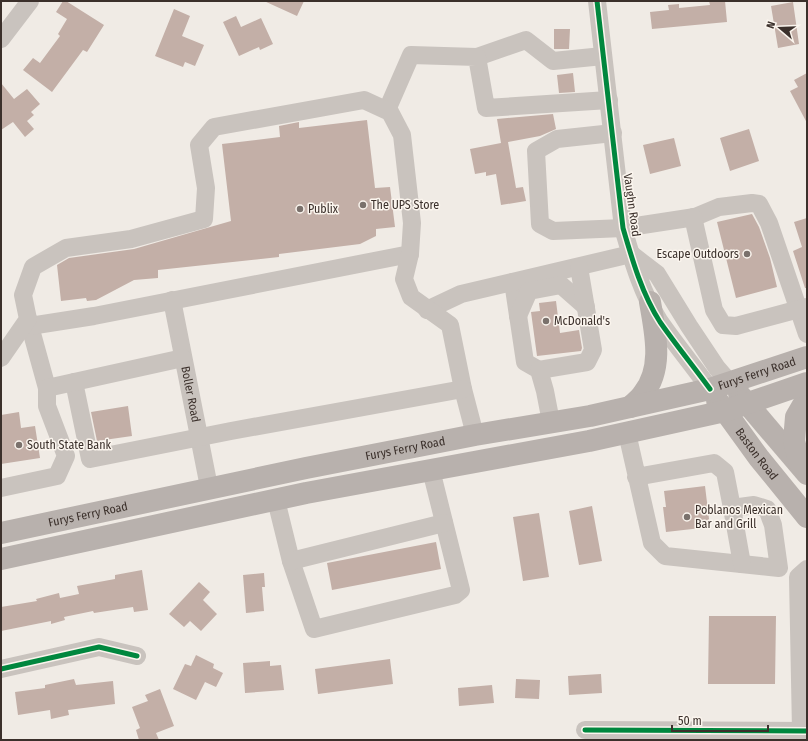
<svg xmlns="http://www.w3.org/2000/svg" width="808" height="741" viewBox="0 0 808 741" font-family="'Fira Sans Condensed',sans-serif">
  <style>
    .building { fill: #c3afa7 }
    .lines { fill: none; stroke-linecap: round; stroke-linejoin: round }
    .minor { stroke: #c9c3be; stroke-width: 18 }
    .major { stroke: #b8b1ad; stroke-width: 22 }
    .cycleway-casing { stroke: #fbf5ee; stroke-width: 8 }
    .cycleway { stroke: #00873e; stroke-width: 5 }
    .poi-dot { fill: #7a716c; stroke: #fbf5ee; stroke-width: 1.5 }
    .labels { text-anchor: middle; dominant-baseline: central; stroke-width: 3; stroke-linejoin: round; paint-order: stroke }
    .poi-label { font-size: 12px; fill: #3b302b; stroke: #fbf5ee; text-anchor: start }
    .street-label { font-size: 12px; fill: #3b302b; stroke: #fbf5ee }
  </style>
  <rect width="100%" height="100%" fill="#f0ebe5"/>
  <!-- building -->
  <path class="building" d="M63,1H66L104,25L87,52L83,50L52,92L23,70L33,58L40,63L60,36L58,34L67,19L56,12Z
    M264,1H304L297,16Z
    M709,1H725L727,22L652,29L650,12L669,10L668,5L679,4V8L710,5Z
    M793,2L799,44L778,48L771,6Z
    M174,9L190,16L182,36L204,45L195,66L185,62L183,67L155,56Z
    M236,16L241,27L261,18L273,44L260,50L259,47L239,56L223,22Z
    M554,29H570L569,49H554Z
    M573,73L575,92L559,93L557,75Z
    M807,73V123L790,91L798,87L794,80Z
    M1,83L14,99L27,89L40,104L31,112L34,115L27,121L34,129L25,137L13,122L1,130Z
    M553,114L556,129L540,136L508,142L516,188L523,187L526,201L501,205L496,174L486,176V172L475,174L470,149L501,143L497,119Z
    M367,120L375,188L390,187L395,227L376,229V236L360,244L279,254V257L158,270V278L134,280L96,300L87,301L86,298L61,301L57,265L69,258L134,249L231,221L222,144L280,137L279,126L299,122V128Z
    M749,129L759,161L730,171L720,138Z
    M674,138L681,166L650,174L643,145Z
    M752,214L759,227L770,258L777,287L736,298L717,222Z
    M807,218V288H805L793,251L802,247L794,222Z
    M556,301L560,333L579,330L582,348L581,351L537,356L531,312L540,311L539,303Z
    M128,406L132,436L97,441L91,412Z
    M19,412L21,428L35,426L40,458L1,464V415Z
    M705,486L710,527L666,532L663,507H666L664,491Z
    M592,506L602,561L579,565L569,511Z
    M539,513L549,577L523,581L513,517Z
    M436,542L441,569L332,590L327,563Z
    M142,570L148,610L134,612L133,607L94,613L93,611L64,617L65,620L51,624V621L1,631V607L37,601L36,599L59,593L60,598L79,594L77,586L115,579V575Z
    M264,573L265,587H262L264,611L246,613L243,575Z
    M199,582L210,592L203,600L217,614L201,631L190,621L184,627L169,614Z
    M709,616H776L775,684H708Z
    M196,655L214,664L213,668L223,673L216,687L205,682L196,700L173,689L185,664L191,666Z
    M390,659L393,684L318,694L315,669Z
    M270,661V666L281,665L284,690L245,693L243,663Z
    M601,674L602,693L569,695L568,676Z
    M74,679L76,685L113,681L115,704L68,710L69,715L51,719L50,710L18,715L15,692L45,688V685Z
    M516,679L540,680L539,699L515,698Z
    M492,685L494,703L459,706L458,688Z
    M160,689L174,726L156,733L159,740H139L136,730L140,728L132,707L148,701L145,695Z"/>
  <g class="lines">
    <!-- minor -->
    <g class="minor">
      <path d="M597,1L623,228C632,259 642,294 660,322C676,345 694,367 710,389"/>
      <path d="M1,39L30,1"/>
      <path d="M477,57L526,40L553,61L603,56"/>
      <path d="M387,110L411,55L477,57L486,108L609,100"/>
      <path d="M613,133L557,139L536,151L540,224L553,231L623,228L695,217L719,207L752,203L759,204L769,223L807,334"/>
      <path d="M693,217L714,310L723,325L736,326L807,307"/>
      <path d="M631,254L657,274L689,326L717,368L730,383"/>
      <path d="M513,282L525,362L539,370L545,391L551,422"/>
      <path id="s1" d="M172,300L209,487"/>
      <path d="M427,310L461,294L631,254"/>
      <path d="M518,316L529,291L561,285L586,307"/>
      <path d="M28,319L47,388"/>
      <path d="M30,326L94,316L410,254"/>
      <path d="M1,358L28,319L23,295L33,267L66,248L131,239L204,219L206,188L199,145L214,127L364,100L390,112L402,135L412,223L410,254L404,279L411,297L450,325L463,389L475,435"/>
      <path d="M539,370L587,362L593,350L579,267"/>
      <path d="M74,382L90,459L231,431L463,389"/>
      <path d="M627,433L652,543L665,556L779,568L773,525L767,509L754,505L732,508L725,472L714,463L636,477"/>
      <path d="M1,488L57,476L66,456L47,406V388L183,358"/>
      <path d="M276,500L291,561L314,629L455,595L461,590L431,470"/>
      <path d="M732,508L742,564"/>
      <path d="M291,561L444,523"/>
      <path d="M1,669L99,647L137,656"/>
      <path d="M585,730L807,731"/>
      <path d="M801,731L798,577L807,569"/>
    </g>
    <!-- major -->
    <g class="major">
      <path d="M739,394L807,474"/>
      <path id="s2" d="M717,400L759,458L807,517"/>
      <path d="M630,407C634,403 640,399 643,394C664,368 655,332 650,302"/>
      <path d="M800,464L794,441L796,417L807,398"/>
      <path id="s3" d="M1,533L306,468L475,435L590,416L710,389L807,357"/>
      <path d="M1,559L306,493L589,441L725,411L807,383"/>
    </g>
    <defs>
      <path id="cycleway" d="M597,1L623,228C632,259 642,294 660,322C676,345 694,367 710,389
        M1,669L99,647L137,656
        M585,730L807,731"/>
    </defs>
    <!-- cycleway casing -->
    <use href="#cycleway" class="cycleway-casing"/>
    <!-- cycleway -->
    <use href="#cycleway" class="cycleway"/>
  </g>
  <!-- markers -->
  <g class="poi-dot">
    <circle cx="363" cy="205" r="4"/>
    <circle cx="300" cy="209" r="4"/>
    <circle cx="747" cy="254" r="4"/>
    <circle cx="546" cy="321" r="4"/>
    <circle cx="19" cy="445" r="4"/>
    <circle cx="687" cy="517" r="4"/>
  </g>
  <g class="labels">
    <!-- poi labels -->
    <g class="poi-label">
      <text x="371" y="205">The UPS Store</text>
      <text x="308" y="209">Publix</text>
      <text x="739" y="254" text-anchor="end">Escape Outdoors</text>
      <text x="554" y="321">McDonald's</text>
      <text x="27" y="445">South State Bank</text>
      <text x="695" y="510">Poblanos Mexican<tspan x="695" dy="14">Bar and Grill</tspan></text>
    </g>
    <!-- street labels -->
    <g class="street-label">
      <text transform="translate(632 205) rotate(82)">Vaughn Road</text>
      <text stroke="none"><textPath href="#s3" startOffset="773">Furys Ferry Road</textPath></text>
      <text stroke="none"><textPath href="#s1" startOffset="96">Boller Road</textPath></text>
      <text stroke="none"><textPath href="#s3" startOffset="413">Furys Ferry Road</textPath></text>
      <text stroke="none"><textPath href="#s2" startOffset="67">Baston Road</textPath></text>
      <text stroke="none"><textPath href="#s3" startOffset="89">Furys Ferry Road</textPath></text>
    </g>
  </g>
  <!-- border -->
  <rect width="808" height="741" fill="none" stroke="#3b302b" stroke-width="4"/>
  <!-- north arrow -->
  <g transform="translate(780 28) rotate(289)" stroke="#fbf5ee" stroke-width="3" paint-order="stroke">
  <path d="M0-3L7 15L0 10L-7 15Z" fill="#3b302b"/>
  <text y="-6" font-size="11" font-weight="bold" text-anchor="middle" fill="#3b302b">N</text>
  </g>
  <!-- scale -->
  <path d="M672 725v6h96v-6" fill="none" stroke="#3b302b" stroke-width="2"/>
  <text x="678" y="725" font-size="12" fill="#3b302b" stroke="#fbf5ee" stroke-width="3" paint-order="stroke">50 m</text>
</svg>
